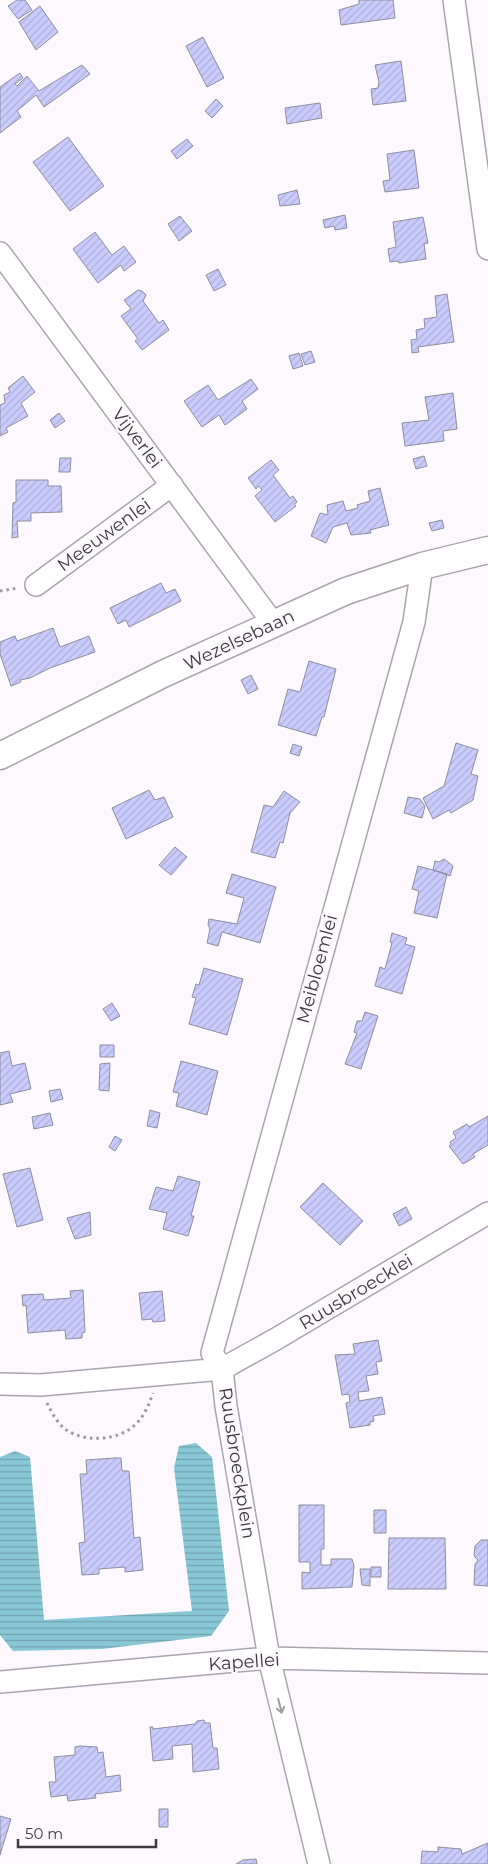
<svg xmlns="http://www.w3.org/2000/svg" width="488" height="1864" viewBox="0 0 488 1864" font-family="Montserrat,sans-serif">
  <style>
    .water { fill: url(#water-rules) }
    .building { fill: url(#building-hatch); stroke: #8d8e9d }
    .lines { fill: none; stroke-linecap: round; stroke-linejoin: round }
    .minor-casing { stroke: #aca3b0; stroke-width: 24 }
    .tertiary-casing { stroke: #aca3b0; stroke-width: 29 }
    .path { stroke: #9b979d; stroke-width: 3; stroke-dasharray: 2.5 4; stroke-linecap: butt }
    .minor { stroke: #fff; stroke-width: 21 }
    .tertiary { stroke: #fff; stroke-width: 26 }
    .oneway { stroke: #9e9c9e }
    .labels { text-anchor: middle; dominant-baseline: central; stroke-width: 5; stroke-linejoin: round; paint-order: stroke }
    .street-label { font-size: 18px; fill: #3d393e; stroke: #fcf8fe }
  </style>
  <defs>
    <pattern id="water-rules" width="6" height="5" patternUnits="userSpaceOnUse" patternTransform="scale(1.25)"><rect width="6" height="5" fill="#88c7d5"/><path d="M0 2.5h6" fill="none" stroke="#70a3ae"/></pattern>
    <pattern id="building-hatch" width="6" height="6" patternUnits="userSpaceOnUse" patternTransform="scale(1.25)"><rect width="6" height="6" fill="#c9ccfc"/><path d="M-1 1l2-2M0 6l6-6M5 7l2-2" fill="none" stroke="#aeb0d9"/></pattern>
  </defs>
  <rect width="100%" height="100%" fill="#fcf8fe"/>
  <!-- water -->
  <path class="water" d="M196,1443L212,1457L229,1611L211,1636L102,1649L13,1651L0,1635V1457L15,1451L30,1457L44,1620L192,1611L174,1468L179,1446Z"/>
  <!-- building -->
  <path class="building" d="M17,0H25L32,10L18,19L8,6Z
    M359,0H393L395,18L341,25L339,10L359,4Z
    M40,6L58,32L36,50L19,22Z
    M203,37L224,78L207,87L186,46Z
    M401,61L406,101L373,105L371,89L378,88L379,82L375,65Z
    M82,65L90,74L44,107L36,95L17,111L21,117L0,133V87L20,73L23,78L15,84L17,86L27,76L39,91Z
    M216,99L223,106L212,118L205,111Z
    M320,103L322,118L287,124L285,108Z
    M68,137L104,186L70,211L33,162Z
    M187,139L193,146L177,159L171,151Z
    M414,150L419,188L385,192L383,181L390,180L387,154Z
    M297,190L300,204L280,206L278,195Z
    M345,215L347,228L335,230L334,226L325,228L323,220Z
    M180,216L192,231L179,241L168,224Z
    M423,217L428,243L424,244L426,259L399,263L398,261L390,262L388,249L396,247L393,222Z
    M95,232L112,255L124,246L136,262L124,271L121,265L98,283L73,249Z
    M218,269L226,285L214,291L206,275Z
    M138,290L142,291L146,295L143,301L159,323L163,320L169,330L142,350L135,341L138,339L121,316L131,309L124,300Z
    M447,294L454,342L418,347L419,352L412,353L411,340L417,339L416,330L425,328L424,319L437,317L435,296Z
    M311,351L315,362L305,365L301,354Z
    M299,353L303,366L293,369L289,356Z
    M23,376L35,392L21,403L28,416L6,428L8,432L0,436V405L5,403L4,395L10,392L8,388Z
    M251,379L258,389L242,401L247,409L225,425L219,415L202,427L184,401L208,385L218,400Z
    M453,393L457,429L443,431L444,441L405,446L402,423L429,420L425,397Z
    M59,413L65,421L55,428L50,420Z
    M424,456L427,466L416,469L413,459Z
    M60,458H71L70,472H59Z
    M271,460L279,470L273,475L290,498L293,496L297,502L294,504L296,506L275,522L255,496L262,490L259,486L256,489L248,478Z
    M16,480H48V486H61L62,512L31,513V521H17L18,537L12,538L13,503L16,502Z
    M380,488L389,525L370,530L371,533L351,535L347,523L333,527L326,543L311,536L320,513L328,515L327,505L343,501L346,511L358,508L357,505L370,501L368,491Z
    M442,520L444,528L432,531L429,523Z
    M161,583L166,593L175,589L181,601L129,627L126,620L118,624L110,608Z
    M53,628L60,647L89,636L95,652L50,668L30,678L20,680L21,682L11,686L0,654V642L15,636L17,641Z
    M309,661L336,669L324,717H322L316,736L278,725L288,689L300,692Z
    M251,675L258,689L248,694L241,680Z
    M456,743L478,750L471,774L478,776L473,800L451,813L449,810L433,819L423,798L444,786Z
    M293,744L302,747L299,756L290,753Z
    M149,790L155,800L164,797L173,817L126,839L112,808Z
    M284,791L300,802L290,813L283,843L280,842L275,858L251,852L264,805L273,807Z
    M408,797L420,799L425,806L422,818L404,813Z
    M175,847L187,857L171,875L159,865Z
    M444,859L453,866L450,876L433,870L435,861L439,862Z
    M418,866L447,874L437,918L414,913L419,891L412,889Z
    M232,874L276,887L260,943L222,932L218,946L207,943L210,929L208,924L209,919L237,924L244,898L226,893Z
    M392,933L407,938L405,944L415,947L402,994L375,986L380,967L385,969L392,943L390,942Z
    M204,968L243,979L227,1035L189,1024L196,998L192,997L196,984L199,985Z
    M112,1003L120,1016L111,1021L103,1009Z
    M365,1012L378,1016L361,1069L345,1064L357,1033L354,1032L357,1021H362Z
    M100,1045H114V1057H100Z
    M9,1051L12,1066L25,1063L31,1089L10,1094L13,1102L0,1105V1053Z
    M181,1061L218,1071L207,1115L176,1106L179,1093L173,1092Z
    M110,1063L109,1091L99,1090L100,1064Z
    M60,1089L63,1099L51,1102L49,1091Z
    M150,1110L160,1113L157,1128L147,1126Z
    M50,1113L53,1125L34,1129L32,1117Z
    M488,1116V1145L473,1154L475,1157L463,1164L449,1146L451,1144L450,1142L456,1138L453,1132L467,1124L469,1127Z
    M115,1136L122,1140L115,1151L109,1147Z
    M30,1168L43,1220L17,1227L3,1174Z
    M178,1176L200,1182L191,1216H194L188,1236L163,1229L167,1213L149,1209L156,1187L173,1191Z
    M323,1183L363,1221L340,1245L300,1207Z
    M406,1207L412,1219L399,1226L393,1214Z
    M90,1212L91,1235L75,1239L67,1218Z
    M83,1290L85,1332L82,1333V1338L66,1339L65,1330L28,1333L26,1305L23,1306L22,1295L43,1294L44,1300L71,1298L70,1291Z
    M162,1291L165,1321L153,1322L152,1319L142,1320L139,1293Z
    M378,1340L382,1361L376,1362L378,1374L366,1376L369,1391L358,1392L359,1401L382,1397L385,1414L373,1416L374,1421L370,1422V1425L350,1428L346,1403L350,1402L349,1394L342,1395L335,1355L355,1354L353,1344Z
    M115,1458H121L122,1471H129L134,1538L140,1537L143,1570L125,1572V1567L99,1569V1574L82,1575L79,1543L85,1542L80,1474H87L86,1460Z
    M299,1505H324V1549H321V1565H331V1559H352L354,1566L352,1587L302,1589V1572L310,1573V1562H299Z
    M374,1510H386V1533H374Z
    M389,1538H445L446,1589H388Z
    M481,1540H488V1586L474,1585L475,1564L478,1560L474,1556L475,1546Z
    M371,1567H381V1577H371Z
    M360,1569H370V1586L362,1585Z
    M204,1720L205,1723H210L213,1748H217L219,1769L193,1772L192,1744L172,1746L173,1759L153,1761L150,1727H153V1729L195,1724L197,1721Z
    M80,1746L97,1747L98,1753L103,1752L106,1777L120,1775L121,1791L95,1794L96,1798L68,1801L67,1795L51,1797L49,1782H56L54,1757L75,1755V1747Z
    M159,1809H168V1827H159Z
    M0,1816L11,1819L0,1855Z
    M488,1843V1864H421L422,1851L438,1852V1847L461,1849L462,1854Z
    M256,1859L257,1864H236L243,1860Z"/>
  <g class="lines">
    <defs>
      <path id="minor" d="M454,0L488,249
        M0,253L273,623
        M36,585L172,485
        M0,1384L41,1385L222,1369L276,1339L488,1213
        M0,1682L269,1658L488,1663
        M319,1864L269,1658L226,1406L222,1369L212,1353L414,622L422,566"/>
      <path id="tertiary" d="M0,756L163,674L346,591L422,566L488,550"/>
    </defs>
    <!-- minor casing -->
    <use href="#minor" class="minor-casing"/>
    <!-- tertiary casing -->
    <use href="#tertiary" class="tertiary-casing"/>
    <!-- path -->
    <path class="path" d="M0,591L18,588
      M47,1403C52,1413 58,1425 68,1431C88,1443 120,1440 136,1424C145,1415 149,1404 153,1393"/>
    <!-- minor -->
    <use href="#minor" class="minor"/>
    <!-- tertiary -->
    <use href="#tertiary" class="tertiary"/>
  </g>
  <!-- one-way arrows -->
  <defs><path id="oneway-shaft" d="M-6 0H5M1.5-3L5.5 0L1.5 3" fill="none" stroke-width="1.6" stroke-linecap="round" stroke-linejoin="round" transform="scale(1.25)"/></defs>
  <use class="oneway" href="#oneway-shaft" transform="translate(280 1706) rotate(76)"/>
  <g class="labels">
    <!-- street labels -->
    <g class="street-label">
      <text transform="translate(137 438) rotate(53)">Vijverlei</text>
      <text transform="translate(104 535) rotate(-36)">Meeuwenlei</text>
      <text transform="translate(239 640) rotate(-25)">Wezelsebaan</text>
      <text transform="translate(317 969) rotate(-75)">Meibloemlei</text>
      <text transform="translate(356 1292) rotate(-31)">Ruusbroecklei</text>
      <text transform="translate(237 1463) rotate(81)">Ruusbroeckplein</text>
      <text transform="translate(244 1662) rotate(-4)">Kapellei</text>
    </g>
  </g>
  <!-- scale -->
  <path d="M18 1839v8h138v-8" fill="none" stroke="#3d393e" stroke-width="2.5"/>
  <text x="25" y="1839" font-size="15" fill="#3d393e" stroke="#fcf8fe" stroke-width="4" paint-order="stroke">50 m</text>
</svg>
